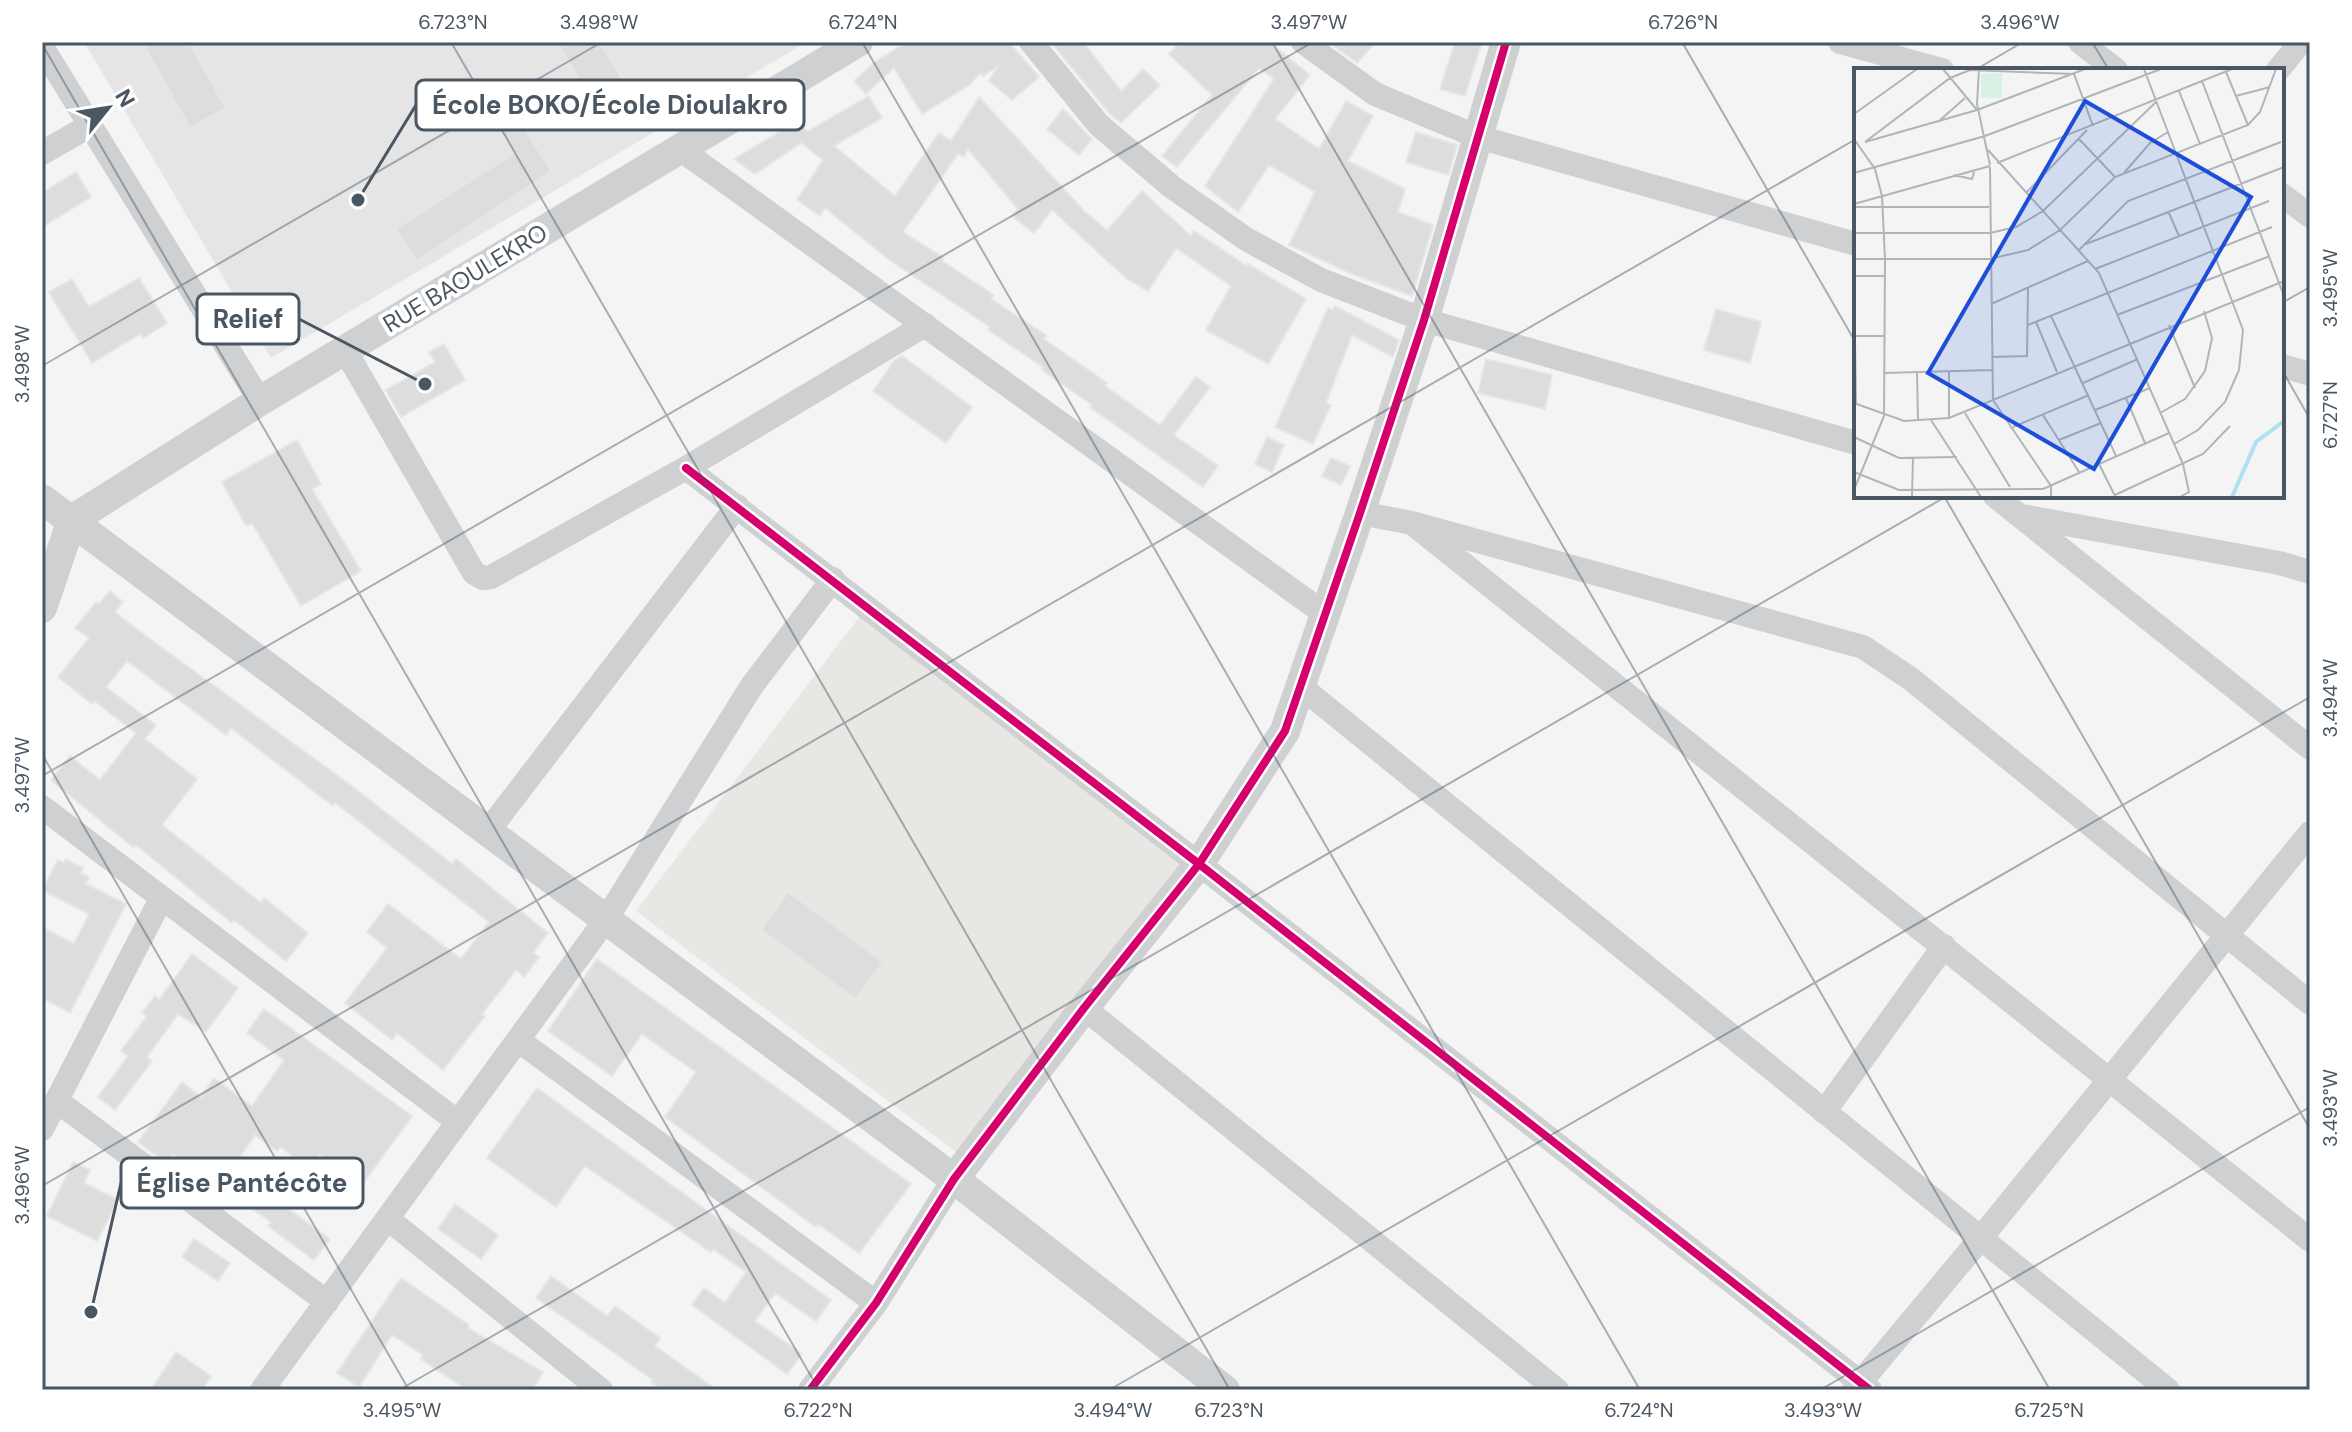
<svg xmlns="http://www.w3.org/2000/svg" width="2352" height="1432" viewBox="0 0 2352 1432" font-family="'DM Sans',sans-serif">
  <style>
    .commercial { fill: #e8e7e3 }
    .education { fill: #e6e5e6 }
    .building { fill: #ddddde; stroke: #e5e6e7; stroke-width: 2 }
    .lines { fill: none; stroke-linecap: round; stroke-linejoin: round }
    .minor { stroke: #ced0d2; stroke-width: 24 }
    .tertiary { stroke: #ced0d2; stroke-width: 30 }
    .cycleway-casing { stroke: #fff; stroke-width: 13 }
    .cycleway { stroke: #d6006c; stroke-width: 8 }
    .ticks { fill: none; stroke: #4a5661; stroke-width: 2; stroke-opacity: 0.45 }
    .labels { text-anchor: middle; dominant-baseline: central; stroke-width: 8; stroke-linejoin: round; paint-order: stroke }
    .street-label { font-size: 24px; fill: #4a5661; stroke: #fff }
    .inset-river { fill: none; stroke: #aee2f0; stroke-width: 4 }
    .inset-road { fill: none; stroke: #b0b5b9; stroke-width: 2 }
    .view { fill: #1d4ed8; fill-opacity: 0.15; stroke: #1d4ed8; stroke-width: 4 }
    .inset-edge { fill: none; stroke: #4a5661; stroke-width: 4 }
    .leader { fill: none; stroke: #4a5661; stroke-width: 3 }
    .callout-dot { fill: #4a5661; stroke: #fff; stroke-width: 3 }
    .callout { fill: #fff; stroke: #4a5661; stroke-width: 3 }
    .callout-label { font-size: 26px; text-anchor: middle; font-weight: bold; fill: #4a5661 }
    .neatline { fill: none; stroke: #4a5661; stroke-width: 3 }
    .ticks-label { font-size: 20px; text-anchor: middle; fill: #4a5661 }
  </style>
  <rect width="100%" height="100%" fill="#f4f4f4"/>
  <!-- commercial -->
  <path class="commercial" d="M860,616L1188,860L960,1155L636,911Z"/>
  <!-- education -->
  <path class="education" d="M84,42H807L271,358Z"/>
  <!-- building -->
  <path class="building" d="M142,42H189L226,108L190,128Z
    M557,42H600L626,85L594,104Z
    M907,42H1009L1039,77L1012,100L989,81L998,66L983,76L980,73L969,85L922,114L894,68L866,94L854,81L875,62Z
    M1051,42H1083L1121,91L1143,69L1160,85L1121,123L1110,114Z
    M1180,42H1269L1310,75L1275,119L1319,149L1346,101L1373,116L1348,161L1405,189L1398,212L1433,225L1412,296L1352,274L1289,245L1315,192L1269,165L1238,212L1205,186L1274,79L1259,68L1177,167L1162,156L1212,95L1169,54Z
    M1329,42H1376L1357,63Z
    M1455,42H1482L1465,96L1440,89Z
    M869,96L882,118L834,146L895,196L939,133L951,141L979,97L1085,212L1107,230L1142,191L1191,236L1194,231L1247,266L1248,264L1306,299L1268,364L1206,330L1231,286L1176,248L1148,291L1127,279L1052,210L1034,233L1012,216L1018,209L968,149L964,157L958,154L903,232L944,258L942,261L994,295L991,299L1046,335L1044,339L1107,383L1105,386L1160,425L1196,377L1210,387L1174,435L1218,466L1203,487L1090,407L1092,405L1042,370L1043,367L988,330L990,327L891,261L825,208L820,216L797,200L823,160L801,143L755,174L734,159L796,122L808,131Z
    M507,102L552,171L417,261L396,229L514,153L489,114Z
    M1063,109L1092,139L1079,155L1047,129Z
    M1416,132L1457,145L1448,175L1406,162Z
    M76,172L91,197L42,227V193Z
    M139,278L167,323L143,338L140,334L92,363L49,292L72,279L89,307Z
    M1335,306L1399,340L1393,357L1352,335L1326,403L1331,405L1313,444L1275,427L1328,308L1333,310Z
    M1716,309L1761,322L1750,363L1704,350Z
    M444,344L465,380L401,417L386,390L435,362L429,352Z
    M902,356L972,407L946,443L873,391L894,361Z
    M1486,359L1552,375L1545,409L1478,393Z
    M1267,437L1284,445L1272,472L1255,464Z
    M297,440L321,484L312,489L361,571L301,606L252,523L246,526L222,482Z
    M1331,458L1350,466L1341,485L1322,476Z
    M110,591L123,602L115,612L146,636L353,787L452,864L456,859L548,933L533,953L539,957L524,977L516,970L482,1014L485,1016L443,1070L397,1033L392,1040L345,1003L387,948L367,932L388,904L461,959L489,922L335,803L333,806L231,728L226,735L127,661L106,687L156,725L145,739L197,779L162,825L261,903L264,898L308,933L286,961L234,920L232,923L136,845L134,848L51,780L70,756L100,780L136,733L94,701L92,704L58,677L89,638L75,628L96,602L99,604Z
    M66,859L83,868L81,873L89,877L86,884L126,904L70,1013L42,998V927L74,944L89,914L42,890L58,860L64,863Z
    M788,892L883,962L856,999L761,930Z
    M192,954L238,988L206,1032L178,1014L147,1057L152,1061L115,1110L98,1097L128,1056L121,1051L147,1016L142,1013L155,996L159,1000Z
    M597,959L911,1184L859,1253L818,1224L816,1227L665,1117L696,1072L642,1034L612,1076L548,1031Z
    M264,1009L412,1116L362,1185L320,1154L310,1168L280,1147L277,1151L255,1135L235,1164L278,1194L275,1199L330,1239L314,1260L268,1226L271,1222L173,1154L167,1163L138,1142L182,1082L201,1097L214,1078L252,1106L284,1060L247,1033Z
    M537,1088L831,1300L816,1321L775,1293L755,1321L802,1354L787,1374L692,1305L704,1288L725,1303L746,1272L713,1249L711,1252L585,1166L556,1207L487,1158Z
    M73,1162L90,1170L84,1183L118,1200L97,1241L47,1216Z
    M455,1204L498,1235L481,1259L438,1229Z
    M194,1239L230,1263L218,1281L182,1257Z
    M551,1276L607,1316L615,1306L660,1338L655,1346L717,1390H663L651,1382L653,1380L536,1298Z
    M401,1278L469,1325L468,1328L543,1372L532,1390H468L440,1372L421,1359L423,1355L392,1335L359,1387L337,1373Z
    M176,1352L211,1376L202,1390H151Z"/>
  <g class="lines">
    <!-- minor -->
    <path class="minor" d="M1031,42L1099,125L1172,187L1246,239L1321,280L1424,320L1856,443
      M1303,42L1375,94L1478,137L1856,244
      M1840,42L1942,70
      M2080,42L2116,70
      M42,47L260,401
      M2278,70L2301,42
      M680,149L1325,614
      M42,153L91,125
      M2282,195L2310,216
      M345,350L474,573L483,578L491,577L686,468L925,325
      M2282,366L2310,374
      M686,468L1199,864L1870,1390
      M1995,496L2310,748
      M1360,513L1412,523L1863,647L1911,679L2310,1003
      M2022,516L2279,563L2310,572
      M1412,523L2310,1240
      M1300,686L2168,1390
      M42,807L458,1122
      M488,831L737,506
      M1084,1008L1557,1390
      M518,1040L876,1303
      M57,1101L327,1302
      M1824,1112L1944,946
      M42,1129L161,899
      M388,1219L601,1390
      M262,1390L607,918L751,687L833,579
      M810,1390L876,1303L954,1179
      M1854,1390L1980,1239L2310,833"/>
    <!-- tertiary -->
    <path class="tertiary" d="M42,499L954,1179L1225,1390
      M42,608L72,520L260,401L858,42
      M954,1179L1084,1008L1199,864L1285,731L1360,513L1424,320L1506,42"/>
    <defs>
      <path id="cycleway" d="M686,468L1199,864L1870,1390
        M810,1390L876,1303L954,1179L1084,1008L1199,864L1285,731L1360,513L1424,320L1506,42"/>
    </defs>
    <!-- cycleway casing -->
    <use href="#cycleway" class="cycleway-casing"/>
    <!-- cycleway -->
    <use href="#cycleway" class="cycleway"/>
  </g>
  <!-- ticks -->
  <path class="ticks" d="M451,42L1230,1390M862,42L1640,1390M1272,42L2050,1390M1682,42L1856,343M2092,42L2109,70M42,44L819,1390M1975,70L2023,42M2282,303L2310,287M42,366L602,42M2282,370L2310,419M1944,496L2310,1129M42,754L409,1390M42,776L1313,42M42,1186L1856,139M399,1390L1947,496M1109,1390L2310,697M1820,1390L2310,1107"/>
  <g class="labels">
    <!-- street labels -->
    <g class="street-label">
      <text transform="translate(465 278) rotate(-31)">RUE BAOULEKRO</text>
    </g>
  </g>
  <!-- overview -->
  <g transform="translate(1854 68)">
    <rect width="430" height="430" fill="#f4f4f4"/>
    <path d="M148,5V30H127V6Z" fill="#d9f2e3"/>
    <path class="inset-river" d="M378,429L402,374L430,353"/>
    <path class="inset-road" d="M89,1L123,42M125,1L123,36L136,97M290,1L389,262L385,302L371,334L344,362L320,376M372,4L394,57M348,13L430,228M325,23L346,76M382,28L416,19M0,46L63,1M84,54L111,30M0,71L21,101L28,128L31,191L30,348L0,422M225,71L261,109M11,74L96,10L116,2L220,6L239,58M11,74L123,42L231,1M134,82L245,205L329,396L335,424L326,429M143,95L378,1M136,99L139,332L197,418V429M0,105L131,68L307,1M270,105L296,75L314,64M100,107L118,111L121,101M172,125L233,62M0,136L136,98M0,139H135M314,143L325,168M0,165H136L162,159L189,143L302,34M232,176L430,99M225,182L274,133L427,74M0,191H136L174,182L206,162L261,109L394,57L406,44L422,1M241,201L415,133M0,208H31M0,212L2,336M137,236L234,193M263,247L416,188M197,248L262,388M182,254L203,304M174,257L418,159M315,257L341,320M0,268H30M138,289L173,288L174,220M95,303V350M63,304L64,352M30,305L138,302M229,315L284,291M272,330L291,375M0,335L50,353L95,350L430,213M241,342L296,320M111,345L156,419M306,345L331,331L351,303L358,270L350,243M189,347L225,404M77,352L127,429M159,359L235,327M0,369L45,390L103,389M205,372L247,355M245,396L261,428M0,404L45,422L189,421L315,365M261,427L349,386L376,358M58,429L59,390"/>
    <path class="view" d="M231,33L397,129L240,401L74,305Z"/>
    <rect width="430" height="430" class="inset-edge"/>
  </g>
  <!-- callouts -->
  <path class="leader" d="M358 200L416 105M425 384L299 319M91 1312L121 1183"/>
  <g class="callout-dot">
    <circle cx="358" cy="200" r="8"/>
    <circle cx="425" cy="384" r="8"/>
    <circle cx="91" cy="1312" r="8"/>
  </g>
  <g class="callout">
    <rect x="416" y="80" width="388" height="50" rx="8"/>
    <rect x="197" y="294" width="102" height="50" rx="8"/>
    <rect x="121" y="1158" width="242" height="50" rx="8"/>
  </g>
  <g class="callout-label">
    <text x="610" y="114">École BOKO/École Dioulakro</text>
    <text x="248" y="328">Relief</text>
    <text x="242" y="1192">Église Pantécôte</text>
  </g>
  <!-- border -->
  <rect width="2352" height="1432" fill="none" stroke="#ffffff" stroke-width="88"/>
  <!-- north arrow -->
  <g transform="translate(108 108) rotate(60)" stroke="#ffffff" stroke-width="6" paint-order="stroke">
  <path d="M0-6L14 30L0 20L-14 30Z" fill="#4a5661"/>
  <text y="-12" font-size="22" font-weight="bold" text-anchor="middle" fill="#4a5661">N</text>
  </g>
  <rect x="44" y="44" width="2264" height="1344" class="neatline"/>
  <g class="ticks-label">
    <text x="453" y="29">6.723°N</text>
    <text x="599" y="29">3.498°W</text>
    <text x="863" y="29">6.724°N</text>
    <text x="1309" y="29">3.497°W</text>
    <text x="1683" y="29">6.726°N</text>
    <text x="2020" y="29">3.496°W</text>
    <text transform="translate(2330 288) rotate(-90)" y="7">3.495°W</text>
    <text transform="translate(22 364) rotate(-90)" y="7">3.498°W</text>
    <text transform="translate(2330 415) rotate(-90)" y="7">6.727°N</text>
    <text transform="translate(2330 698) rotate(-90)" y="7">3.494°W</text>
    <text transform="translate(22 775) rotate(-90)" y="7">3.497°W</text>
    <text transform="translate(2330 1108) rotate(-90)" y="7">3.493°W</text>
    <text transform="translate(22 1185) rotate(-90)" y="7">3.496°W</text>
    <text x="402" y="1417">3.495°W</text>
    <text x="818" y="1417">6.722°N</text>
    <text x="1113" y="1417">3.494°W</text>
    <text x="1229" y="1417">6.723°N</text>
    <text x="1639" y="1417">6.724°N</text>
    <text x="1823" y="1417">3.493°W</text>
    <text x="2049" y="1417">6.725°N</text>
  </g>
</svg>
